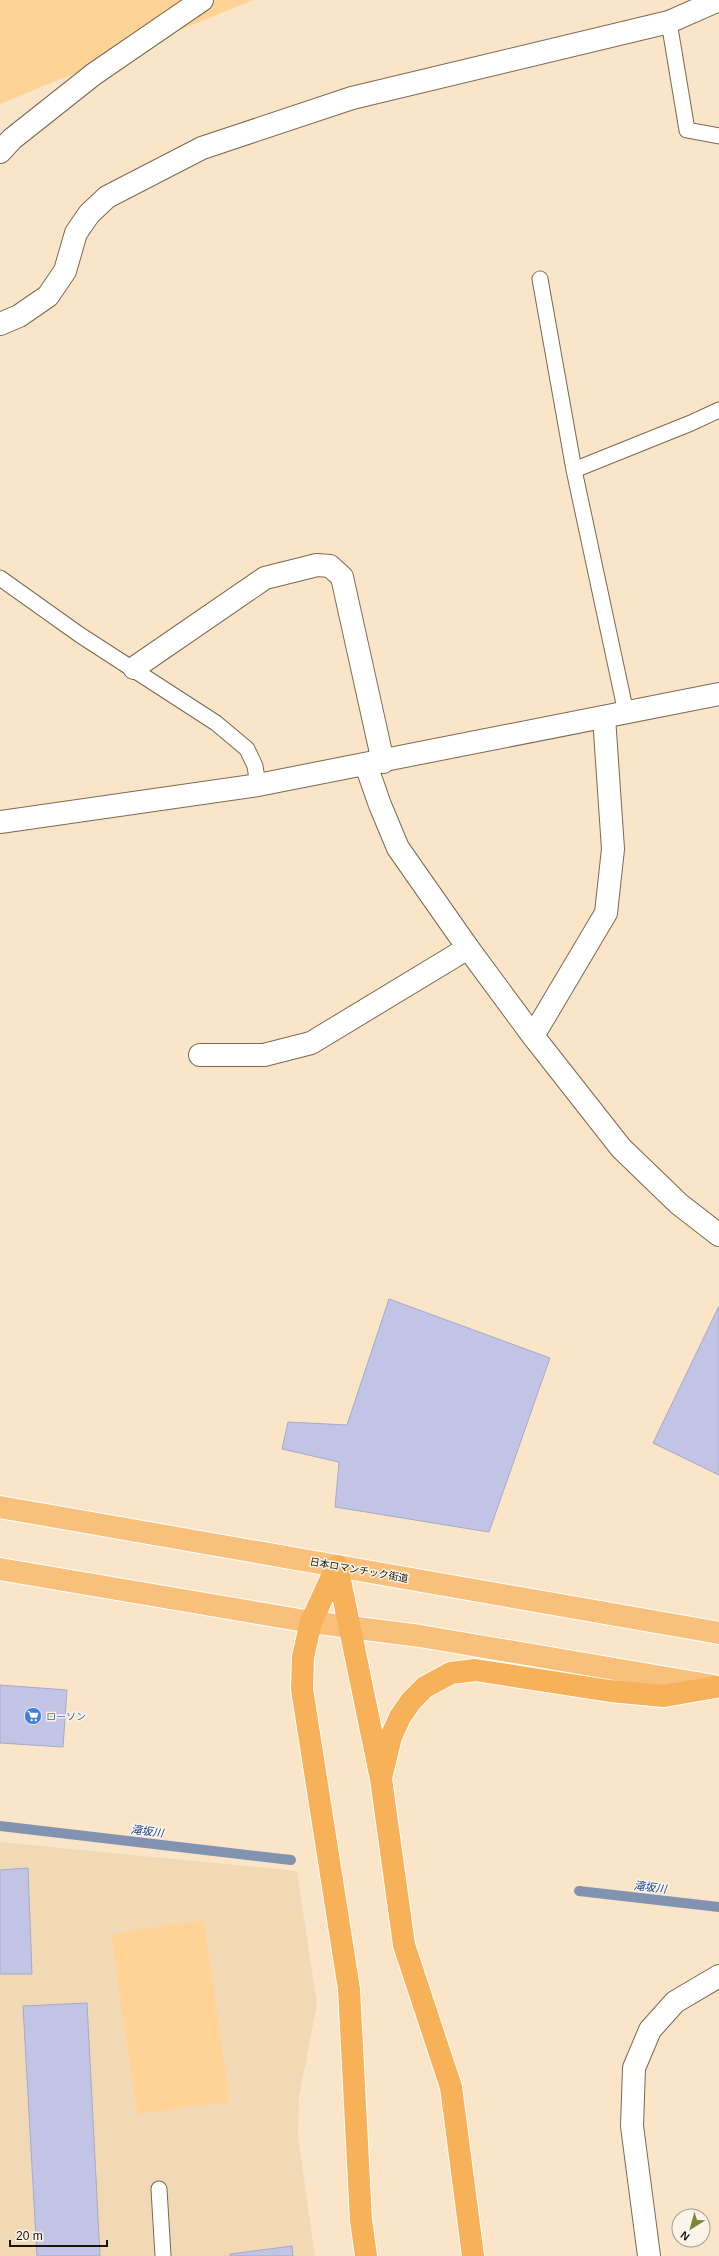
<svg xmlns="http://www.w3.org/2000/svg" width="719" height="2256" viewBox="0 0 719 2256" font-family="Helvetica,'Noto Sans JP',sans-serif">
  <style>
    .built { fill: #f2d9b5 }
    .green { fill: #ffd395 }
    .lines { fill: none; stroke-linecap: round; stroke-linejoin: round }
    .stream { stroke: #8193b1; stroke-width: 10 }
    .building { fill: #c1c4e4; stroke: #a7a9c8 }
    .service-casing { stroke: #7c694f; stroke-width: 17 }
    .minor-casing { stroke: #7c694f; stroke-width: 24 }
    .tertiary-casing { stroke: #7c694f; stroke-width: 24 }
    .trunk-casing { stroke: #fff; stroke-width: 24 }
    .motorway-casing { stroke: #fff; stroke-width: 24 }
    .service { stroke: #fff; stroke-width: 15 }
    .minor { stroke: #fff; stroke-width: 22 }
    .tertiary { stroke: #fff; stroke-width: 22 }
    .trunk { stroke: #f8c07a; stroke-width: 22 }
    .motorway { stroke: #f7b159; stroke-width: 22 }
    .labels { text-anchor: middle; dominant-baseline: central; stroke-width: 3; stroke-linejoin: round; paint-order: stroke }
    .street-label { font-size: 10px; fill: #1b140a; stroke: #fdf4e9 }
    .shop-label { font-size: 10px; fill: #366cbe; stroke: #fdf4e9; text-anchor: start }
    .water-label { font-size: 11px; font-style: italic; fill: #13439a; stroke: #fdf4e9 }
  </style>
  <rect width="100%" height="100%" fill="#fae5c8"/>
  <!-- built -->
  <path class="built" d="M0,1842L297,1871L317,2004L299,2097L298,2136L315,2256H0Z"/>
  <!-- green -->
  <path class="green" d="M0,0H253L0,104Z
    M204,1920L230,2102L137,2114L111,1934Z"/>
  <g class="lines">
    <!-- stream -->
    <path class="stream" d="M0,1826L291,1860
      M579,1891L719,1907"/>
  </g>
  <!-- building -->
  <path class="building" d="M389,1299L550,1358L489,1532L335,1507L339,1462L282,1449L288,1422L347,1425Z
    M719,1306V1475L653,1443Z
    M0,1685L67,1690L63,1747L0,1743Z
    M28,1868L32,1974H0V1870Z
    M87,2003L100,2256H37L23,2006Z
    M292,2246L293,2256H230V2254Z"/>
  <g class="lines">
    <defs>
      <path id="service" d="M669,22L687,130L719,136
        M540,279L574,470L626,713
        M574,470L691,423L719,410
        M0,578L80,635L216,723L247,749L255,766L258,785
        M159,2189L163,2256"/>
      <path id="minor" d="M0,152L12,139L94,74L202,0
        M0,324L19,316L48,296L65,271L76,233L89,214L107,197L202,148L352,98L669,22L719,0
        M134,668L265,578L317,565L330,566L342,577L383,762
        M366,765L380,805L398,848L468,948L533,1036L621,1148L679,1204L719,1235
        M533,1036L606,913L613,849L604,717
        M200,1055H264L311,1043L468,948"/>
      <path id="tertiary" d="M0,822L258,785L719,694
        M649,2256L632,2126L634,2068L650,2030L675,2002L719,1976"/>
      <path id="trunk" d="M0,1507L719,1633
        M0,1569L311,1622L420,1636L714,1686"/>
      <path id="motorway" d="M337,1566L381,1779L404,1945L451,2087L473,2256
        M337,1566L311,1622L303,1657L302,1689L349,1989L361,2220L366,2256
        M382,1774L391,1737L400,1717L411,1701L425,1687L451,1673L475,1670L610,1691L664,1696L716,1687"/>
    </defs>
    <!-- service casing -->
    <use href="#service" class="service-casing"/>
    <!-- minor casing -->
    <use href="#minor" class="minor-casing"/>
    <!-- tertiary casing -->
    <use href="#tertiary" class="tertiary-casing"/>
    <!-- trunk casing -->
    <use href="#trunk" class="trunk-casing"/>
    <!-- motorway casing -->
    <use href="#motorway" class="motorway-casing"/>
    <!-- service -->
    <use href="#service" class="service"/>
    <!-- minor -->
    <use href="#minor" class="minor"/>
    <!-- tertiary -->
    <use href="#tertiary" class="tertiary"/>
    <!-- trunk -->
    <use href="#trunk" class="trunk"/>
    <!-- motorway -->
    <use href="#motorway" class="motorway"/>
  </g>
  <!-- icons -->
  <defs>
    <symbol id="supermarket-disc" viewBox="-11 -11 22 22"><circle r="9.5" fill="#3f7fe0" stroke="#fdf4e9"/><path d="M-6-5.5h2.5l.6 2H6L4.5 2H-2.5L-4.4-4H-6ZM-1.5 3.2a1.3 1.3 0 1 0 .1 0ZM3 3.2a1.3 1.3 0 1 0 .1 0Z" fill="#fff"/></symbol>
  </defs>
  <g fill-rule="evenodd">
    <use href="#supermarket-disc" x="23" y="1706" width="20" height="20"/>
  </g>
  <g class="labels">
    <!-- street labels -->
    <g class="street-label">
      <text transform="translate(359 1570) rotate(10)">日本ロマンチック街道</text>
    </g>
    <!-- shop labels -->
    <g class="shop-label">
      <text x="46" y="1716">ローソン</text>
    </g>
    <!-- water labels -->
    <g class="water-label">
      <text transform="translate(147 1831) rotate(7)">滝坂川</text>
      <text transform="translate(650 1887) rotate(7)">滝坂川</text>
    </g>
  </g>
  <!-- north arrow -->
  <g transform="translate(691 2228) rotate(217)"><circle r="19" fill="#fdf4e9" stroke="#a39a90"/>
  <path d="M0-3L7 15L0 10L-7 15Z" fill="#788939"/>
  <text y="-6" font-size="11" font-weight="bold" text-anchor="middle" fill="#1b140a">N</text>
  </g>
  <!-- scale -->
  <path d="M10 2240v6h97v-6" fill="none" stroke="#1b140a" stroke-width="2"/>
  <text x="16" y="2240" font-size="12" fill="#1b140a" stroke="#fdf4e9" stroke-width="3" paint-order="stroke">20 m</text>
</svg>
